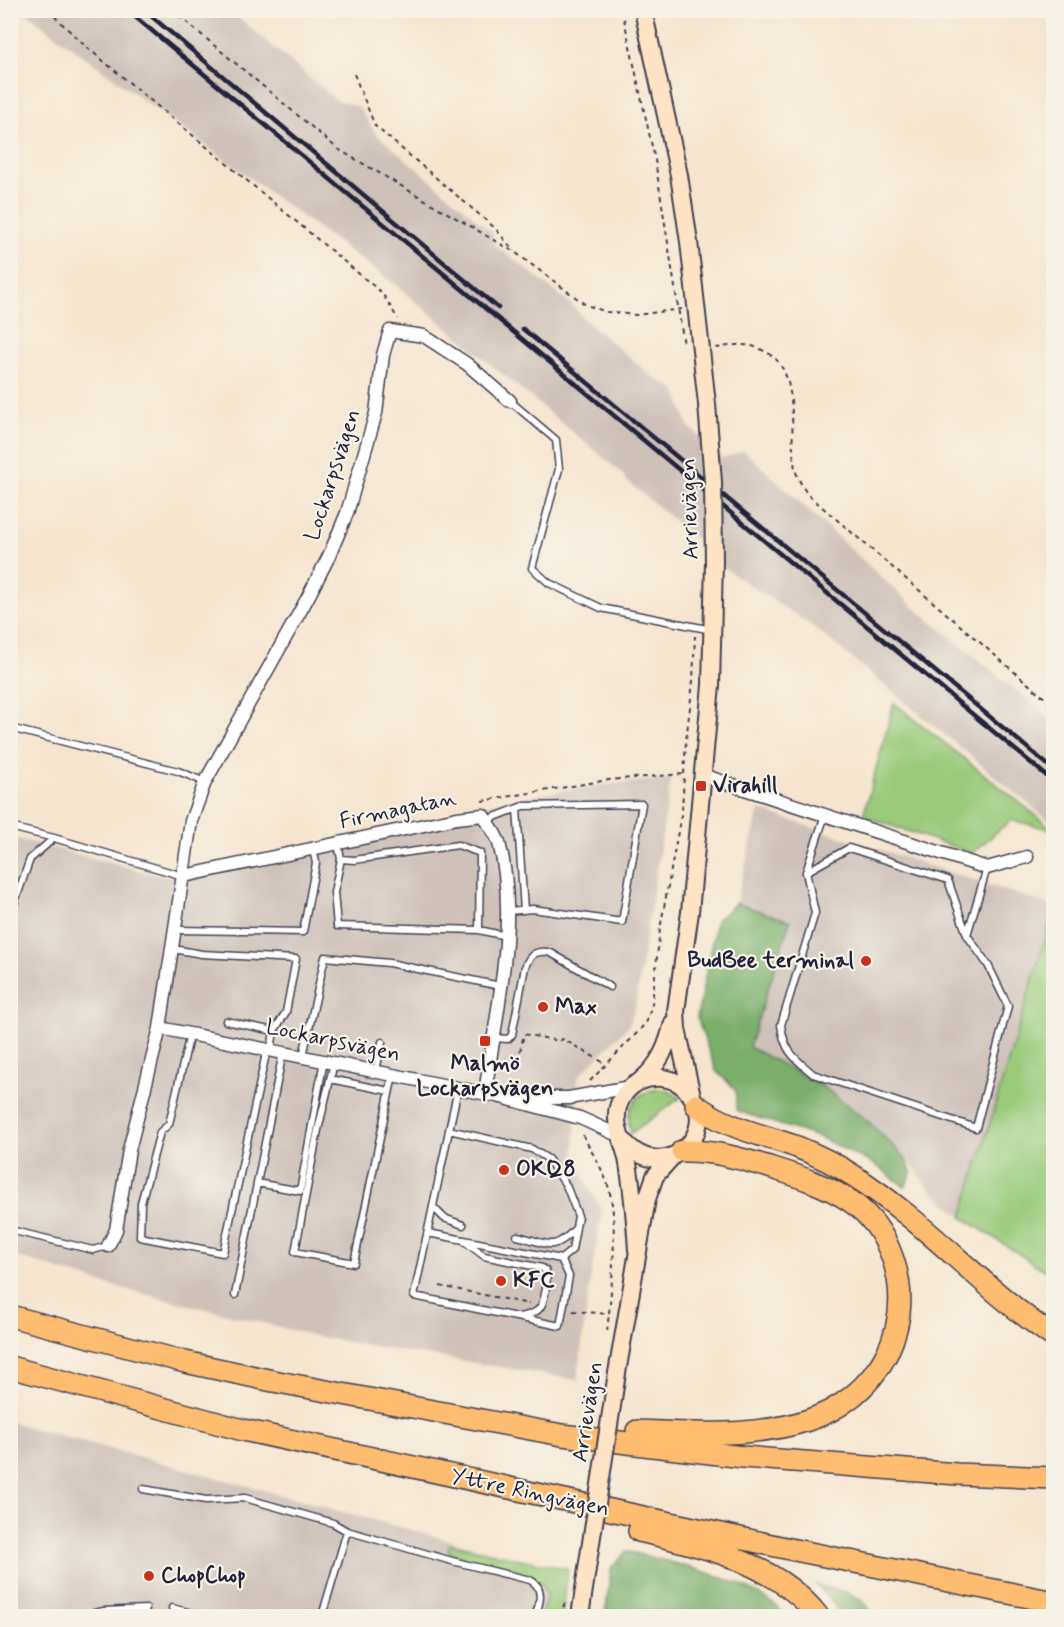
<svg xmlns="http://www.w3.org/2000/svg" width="1064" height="1627" viewBox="0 0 1064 1627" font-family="Mynerve,sans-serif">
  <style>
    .industrial { fill: #cec1ba }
    .green { fill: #99cb7a; stroke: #5e765a; stroke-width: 1.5 }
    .forest { fill: #7aaf6a; stroke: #4e6852; stroke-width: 1.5 }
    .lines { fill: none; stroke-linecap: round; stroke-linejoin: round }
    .service-casing { stroke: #423f51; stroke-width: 9 }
    .minor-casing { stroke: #423f51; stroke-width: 15 }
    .secondary-casing { stroke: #423f51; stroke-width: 20 }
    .motorway-casing { stroke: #423f51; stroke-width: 24 }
    .path { stroke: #423f51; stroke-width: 2; stroke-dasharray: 4.5 4.5; stroke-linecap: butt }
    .service { stroke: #fff; stroke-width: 6 }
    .minor { stroke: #fff; stroke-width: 12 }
    .secondary { stroke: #fee4c5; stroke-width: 16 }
    .motorway { stroke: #fdbc6f; stroke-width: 21 }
    .rail { stroke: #22223b; stroke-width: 4.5 }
    .secondary-bridge-casing { stroke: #423f51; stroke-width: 20; stroke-linecap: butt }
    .secondary-bridge { stroke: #fee4c5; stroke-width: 16 }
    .poi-dot { fill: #c8321e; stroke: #f7f3e8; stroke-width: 2 }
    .labels { text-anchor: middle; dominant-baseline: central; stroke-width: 4.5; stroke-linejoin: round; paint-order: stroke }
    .street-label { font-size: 22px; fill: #22223b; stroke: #f7f3e8 }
    .poi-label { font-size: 22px; font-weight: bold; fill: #22223b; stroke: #f7f3e8; text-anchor: start }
  </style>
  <rect width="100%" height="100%" fill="#f7f3e8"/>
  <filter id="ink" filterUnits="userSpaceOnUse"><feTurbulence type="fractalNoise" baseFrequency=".0167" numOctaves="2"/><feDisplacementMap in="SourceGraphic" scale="12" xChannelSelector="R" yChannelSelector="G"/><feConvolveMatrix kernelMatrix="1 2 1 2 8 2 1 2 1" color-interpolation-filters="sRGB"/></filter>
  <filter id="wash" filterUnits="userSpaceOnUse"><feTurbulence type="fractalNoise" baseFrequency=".008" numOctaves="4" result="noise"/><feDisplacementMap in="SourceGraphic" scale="24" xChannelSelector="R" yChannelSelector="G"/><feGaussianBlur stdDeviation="1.35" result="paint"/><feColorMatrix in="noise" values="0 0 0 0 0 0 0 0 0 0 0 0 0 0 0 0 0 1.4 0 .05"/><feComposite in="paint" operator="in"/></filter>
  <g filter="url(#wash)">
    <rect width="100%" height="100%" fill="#f5e5cf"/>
    <!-- industrial -->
    <path class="industrial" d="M25,11H231L336,100L359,107L376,134L492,232L495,246L519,263L574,307L585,320L653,377L676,390L688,426L723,458L744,451L916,609L1053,721V824L815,628L727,570L694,537L626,480L624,475L397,286L52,33Z
      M671,778L635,1007L629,1025L578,1077L574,1158L602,1212L591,1275L577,1380L324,1338L108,1285L11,1255L10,837L162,876L211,872L328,849L500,801L586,787Z
      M759,810L1053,906L962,1217L932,1191L905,1157L868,1121L819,1084L749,1047L790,921L736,903Z
      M10,1422L567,1572L562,1616H13L10,1607Z"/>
    <!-- green -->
    <path class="green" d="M894,703L1053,829V835L1048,829L1011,820L972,853L863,816Z
      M1053,911V1276L962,1217Z
      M657,1089L667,1090L680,1098L631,1133C624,1110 634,1093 657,1089Z
      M450,1544L568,1569L562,1616H541L547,1595L542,1583C512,1566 479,1570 448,1550Z"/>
    <!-- forest -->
    <path class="forest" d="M736,903L790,921L749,1047L819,1084L868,1121L905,1158L912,1173L905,1187L874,1164L821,1138L737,1111L735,1089L716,1071L697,1018L716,921Z
      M627,1551C674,1564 754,1578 786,1616H605L611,1568Z
      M816,1585C839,1590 865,1593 873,1616H841L832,1601Z"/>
  </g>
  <g filter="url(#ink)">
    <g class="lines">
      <defs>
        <path id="service" d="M510,401L556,440L559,469L532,568L549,583L601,608L712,630
          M10,728L178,771L205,782
          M517,809L524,910
          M825,815L806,872L815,913L781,1025C784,1051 794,1058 813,1074L976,1128L1008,1006L988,965L967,935L987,868
          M487,820L523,806L642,804L622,922L533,909L507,911
          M10,827L54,838
          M338,844L341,859L334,892L337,926L479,930L480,853L458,845L354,860L341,859
          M806,872L849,848L948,880L967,935
          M10,916L30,859L54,838L183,876
          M176,930L303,932L316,863L313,849
          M479,930L506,936
          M173,949L202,954L296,959L286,1012L274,1031
          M226,1021L274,1031L271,1050
          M190,1034L169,1124L160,1132L141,1203L140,1237L223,1253L267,1049
          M493,1038L508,1039L512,1035L525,967C530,954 537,949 551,953L610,987
          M303,1056L325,957L389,963L500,986
          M334,1063L318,1130L295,1252L354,1263L393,1075
          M376,1071L382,1042
          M330,1079L389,1091
          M449,1130L532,1149L548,1159L566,1185L578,1216L572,1250L561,1259
          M257,1183L300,1191L324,1060
          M433,1207L444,1218L463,1225
          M10,1230L93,1250L108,1246
          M428,1233L561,1259L569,1276L560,1326L414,1296L458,1088
          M517,1236C546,1242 552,1254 575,1229
          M463,1240L484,1256L542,1268L546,1271C548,1280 545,1304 538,1310C533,1314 525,1316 519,1317
          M235,1295L283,1052
          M143,1489L206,1500L245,1498L333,1523L347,1531L452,1561L530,1580C545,1587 540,1604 535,1616
          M172,1608L203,1616
          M323,1614L336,1616
          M81,1616L104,1611L146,1609
          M322,1616L347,1531"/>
        <path id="minor" d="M702,775L987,868L1027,857
          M184,876L457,818L483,815C488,824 496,833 499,843C520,919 495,1017 485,1094
          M160,1028L497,1096L580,1118L620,1136
          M522,1098H569L630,1087
          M108,1246L116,1230L129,1150L160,1028L191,821L205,782L307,599L329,556L347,513L376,413L383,355L390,331L424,336L467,364L510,401"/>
        <path id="secondary" d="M643,10L679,175L689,242L707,404
          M641,1080C660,1065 667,1046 673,1023
          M692,1096L677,1029L676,1011L690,912L711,685L714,561
          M623,1140C662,1188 723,1133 689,1093C682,1084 673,1079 662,1078C648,1077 634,1082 625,1093C620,1100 616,1110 617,1119C617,1132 624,1145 627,1158C633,1189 635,1219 637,1250
          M617,1373L647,1199L655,1176L672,1157
          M580,1616L587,1569"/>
        <path id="motorway" d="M696,1105C728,1129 761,1134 797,1147C817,1155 836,1164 854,1176C925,1221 983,1289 1054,1337
          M10,1316L185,1362L273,1381L562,1435L743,1457L957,1474L1054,1478
          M10,1367L243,1430L790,1549L1054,1602
          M637,1431C697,1434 775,1439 830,1411C862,1394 887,1365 896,1329C908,1283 890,1228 850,1201C825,1184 794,1175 766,1166C738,1158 711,1150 682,1151
          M639,1531C701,1545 777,1563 818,1616"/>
      </defs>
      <!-- service casing -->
      <use href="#service" class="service-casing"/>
      <!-- minor casing -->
      <use href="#minor" class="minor-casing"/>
      <!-- secondary casing -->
      <use href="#secondary" class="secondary-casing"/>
      <!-- motorway casing -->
      <use href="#motorway" class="motorway-casing"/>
      <!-- path -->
      <path class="path" d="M48,10L83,44L382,293L398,319
        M172,10L338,149L516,253L586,305L607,312L636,315L682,309
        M622,10L655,160L684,345
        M354,74L375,126L495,228L514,251
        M716,348C725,347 735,344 744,345C751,345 759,348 766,352C802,370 788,434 795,468C797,478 802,485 807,494L1054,706
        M482,801L608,780L684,774
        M518,1060L524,1034L559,1041L563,1039L606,1064
        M590,1081L639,1031L647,1021L652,1004L660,929L682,810L686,741L693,681L695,636
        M583,1135C591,1152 604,1170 609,1189C619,1225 611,1294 607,1332
        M440,1286L529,1304
        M573,1311L609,1314
        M561,1616L565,1602"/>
      <!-- service -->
      <use href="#service" class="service"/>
      <!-- minor -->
      <use href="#minor" class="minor"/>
      <!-- secondary -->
      <use href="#secondary" class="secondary"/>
      <!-- motorway -->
      <use href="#motorway" class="motorway"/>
      <!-- rail -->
      <path class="rail" d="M127,10L1054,782
        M144,10L498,308
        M523,329L1054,770"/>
      <defs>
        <path id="secondary-bridge" d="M707,404L713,482L714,561
          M587,1569L617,1373"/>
      </defs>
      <!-- secondary-bridge casing -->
      <use href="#secondary-bridge" class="secondary-bridge-casing"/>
      <!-- secondary-bridge -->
      <use href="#secondary-bridge" class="secondary-bridge"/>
    </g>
  </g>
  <!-- markers -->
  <g class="poi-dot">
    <rect x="695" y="780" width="12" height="12" rx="3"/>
    <circle cx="866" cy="961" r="6"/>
    <circle cx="543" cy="1007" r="6"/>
    <rect x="479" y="1035" width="12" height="12" rx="3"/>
    <circle cx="504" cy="1170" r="6"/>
    <circle cx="501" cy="1281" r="6"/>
    <circle cx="149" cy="1576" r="6"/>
  </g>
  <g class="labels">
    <!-- street labels -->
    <g class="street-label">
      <text transform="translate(333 475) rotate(-72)">Lockarpsvägen</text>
      <text transform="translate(690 509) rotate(-92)">Arrievägen</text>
      <text transform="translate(398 810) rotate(-12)">Firmagatan</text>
      <text transform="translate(333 1041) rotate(12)">Lockarpsvägen</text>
      <text transform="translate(588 1412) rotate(-81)">Arrievägen</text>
      <text transform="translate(530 1493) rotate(12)">Yttre Ringvägen</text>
    </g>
    <!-- poi labels -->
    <g class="poi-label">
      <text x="713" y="786">Virahill</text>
      <text x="854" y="961" text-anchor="end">BudBee terminal</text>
      <text x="555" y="1007">Max</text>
      <text x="485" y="1064" text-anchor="middle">Malmö<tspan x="485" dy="25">Lockarpsvägen</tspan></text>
      <text x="516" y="1170">OKQ8</text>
      <text x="513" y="1281">KFC</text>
      <text x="161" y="1576">ChopChop</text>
    </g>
  </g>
  <!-- margin -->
  <rect width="1064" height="1627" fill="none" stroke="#f7f3e8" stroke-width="36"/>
</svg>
